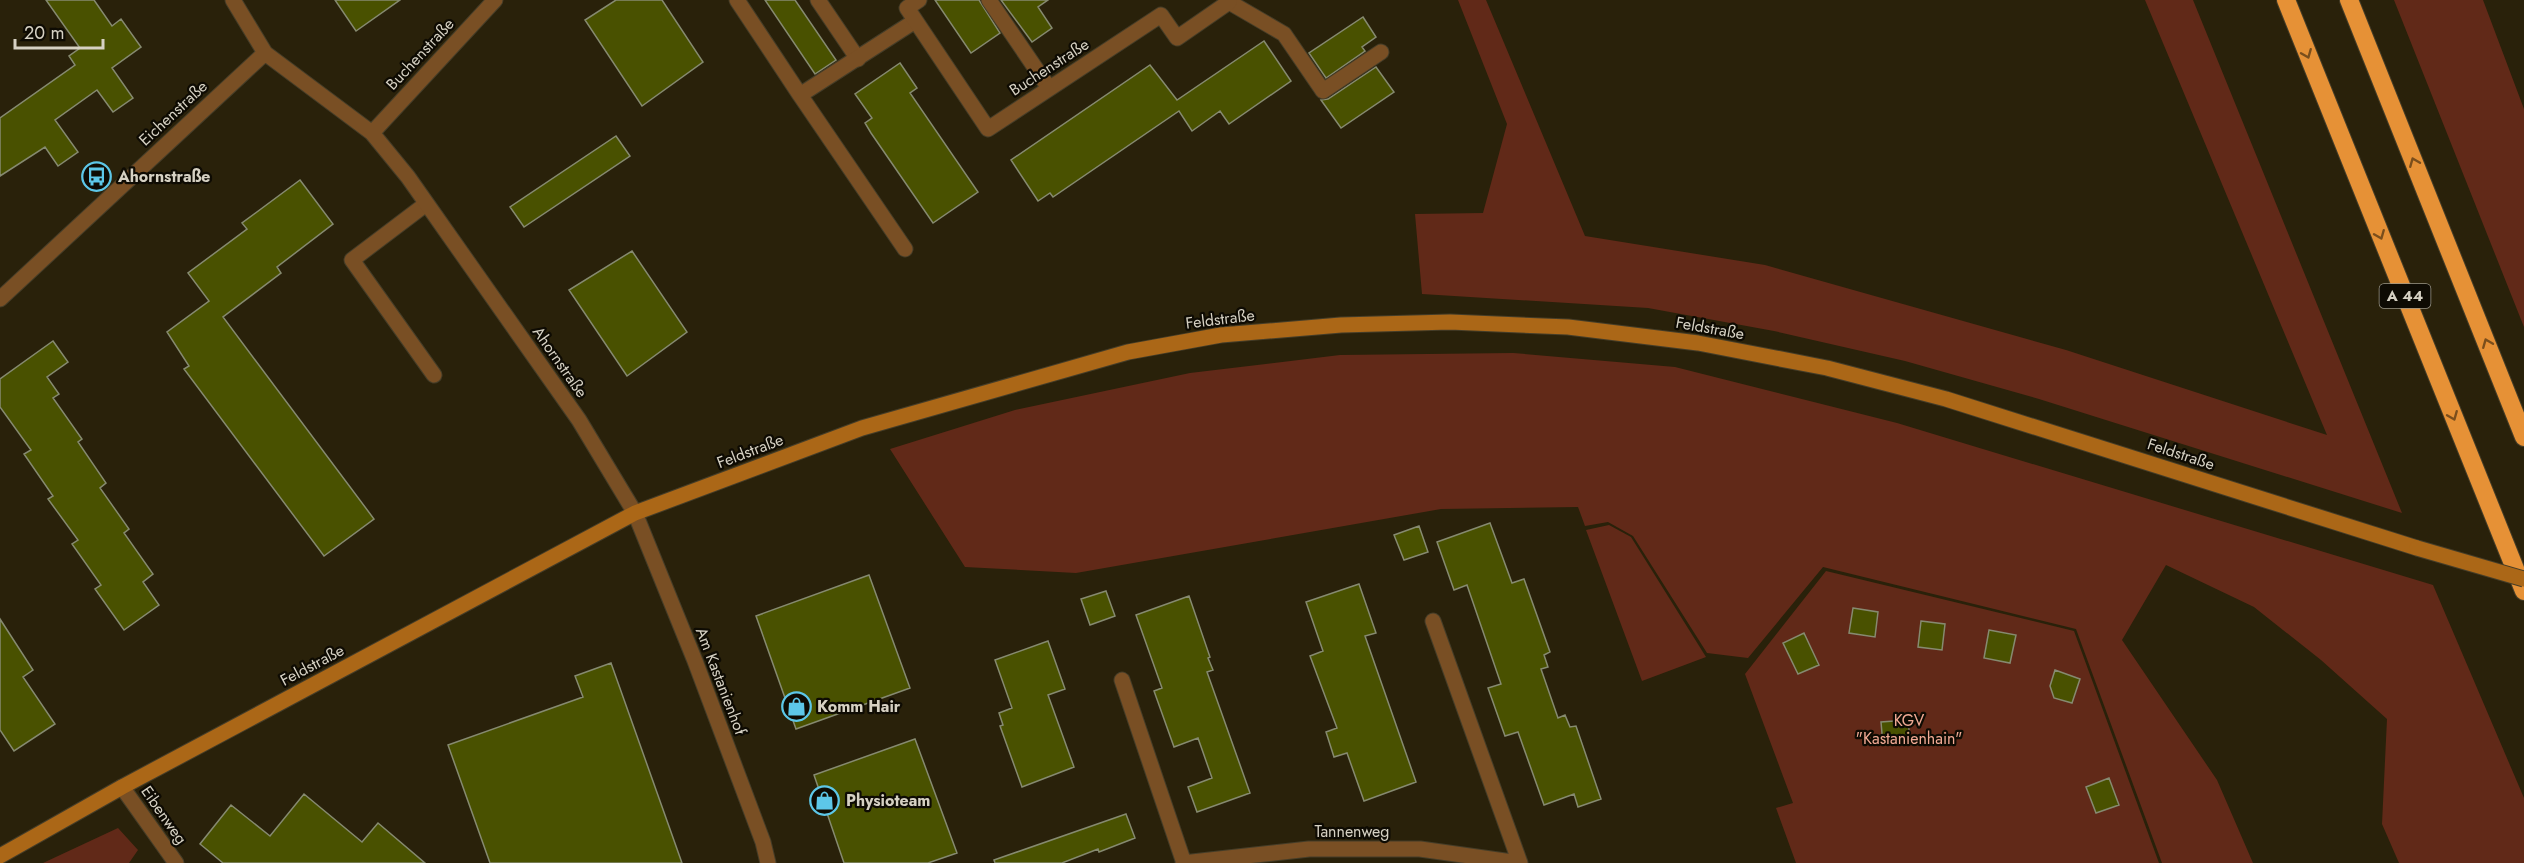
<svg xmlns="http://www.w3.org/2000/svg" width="2524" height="863" viewBox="0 0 2524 863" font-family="Jost,sans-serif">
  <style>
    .green { fill: #612918 }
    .building { fill: #495100; stroke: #868a70; stroke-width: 1.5 }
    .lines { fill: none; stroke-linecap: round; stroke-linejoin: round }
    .service-casing { stroke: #453d28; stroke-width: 17 }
    .pedestrian-casing { stroke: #453d28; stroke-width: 17 }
    .minor-casing { stroke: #453d28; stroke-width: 17 }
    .secondary-casing { stroke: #453d28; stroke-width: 17 }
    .motorway-casing { stroke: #453d28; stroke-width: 20 }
    .service { stroke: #794f24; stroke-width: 15 }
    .pedestrian { stroke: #794f24; stroke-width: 15 }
    .minor { stroke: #794f24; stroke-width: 15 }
    .secondary { stroke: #ab6717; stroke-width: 15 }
    .motorway { stroke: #e69136; stroke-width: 18 }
    .secondary-bridge-casing { stroke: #453d28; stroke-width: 17; stroke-linecap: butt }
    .secondary-bridge { stroke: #ab6717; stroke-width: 15 }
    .oneway { stroke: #7a4e1c }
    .labels { text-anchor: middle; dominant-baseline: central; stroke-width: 4.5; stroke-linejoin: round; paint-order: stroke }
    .shield { fill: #0e0b03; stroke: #9a9689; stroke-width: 1.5 }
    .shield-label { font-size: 15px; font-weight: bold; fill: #d6d1c3 }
    .street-label { font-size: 16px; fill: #d6d1c3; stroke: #0e0b03 }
    .poi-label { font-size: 16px; font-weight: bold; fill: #d6d1c3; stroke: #0e0b03; text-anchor: start }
    .park-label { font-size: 16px; fill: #f2ab95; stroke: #0e0b03 }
  </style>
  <rect width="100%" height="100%" fill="#29210a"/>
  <!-- green -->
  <path class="green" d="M1458,0H1486L1585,236L1765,265L2066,350L2327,435L2145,0H2193L2402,513L2039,399L1905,361L1774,331L1648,308L1422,294L1415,214L1483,213L1507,124Z
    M2394,0H2483L2524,109V327Z
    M1513,353L1675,367L1897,423L2433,585L2524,798V863H2399L2382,824L2387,719L2321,660L2254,607L2166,565L2122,640L2217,780L2253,863H2162L2076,629L1823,567L1748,658L1707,653L1633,536L1608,522L1585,526L1578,507L1441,509L1076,573L965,567L890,449L1015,410L1190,373L1340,355Z
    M1609,525L1631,537L1706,657L1642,681L1586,530Z
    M1826,571L2074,631L2159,863H1796L1776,808L1793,803L1745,674Z
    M118,828L138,850L129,863H43Z"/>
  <!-- building -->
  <path class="building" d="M46,0H94L112,26L121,19L141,47L112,68L133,98L113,112L97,90L55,120L78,152L58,166L45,147L0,176V118L75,65L69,56L80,48Z
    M335,0H400L356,31Z
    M616,0H662L703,62L642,106L585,20Z
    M765,0H795L836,60L815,74Z
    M935,0H979L1000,33L971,53Z
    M1001,0H1048L1038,7L1052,28L1032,42Z
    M1363,17L1376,37L1362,47L1365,51L1326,78L1309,53Z
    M1264,41L1291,81L1229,124L1220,111L1192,131L1179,111L1053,197L1050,193L1038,201L1011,160L1150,65L1177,100Z
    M900,63L917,88L910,93L978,192L933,223L871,133L865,123L872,118L855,94Z
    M1376,67L1394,92L1341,128L1321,100L1328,99Z
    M616,136L630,156L524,227L510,207Z
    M300,180L333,224L277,267L281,273L223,317L374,519L324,556L184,369L189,366L167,332L209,301L188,273L247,229L242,223Z
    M632,251L687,332L627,376L569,290Z
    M53,341L68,362L47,377L59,394L53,398L82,439L78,442L106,483L100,488L129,529L124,533L153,574L143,582L159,605L124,630L95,589L101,585L72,544L78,540L48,499L53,496L24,454L31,450L0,407V379Z
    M1490,523L1512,583L1524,579L1550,652L1544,655L1548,667L1541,669L1558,718L1565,715L1570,727L1576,726L1601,799L1578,807L1574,794L1544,805L1518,732L1505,736L1488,688L1501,684L1467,585L1454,590L1437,542Z
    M1419,526L1428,552L1404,560L1394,535Z
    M869,575L910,688L796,729L756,616Z
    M1359,584L1376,633L1365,636L1416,782L1364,801L1347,753L1334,757L1326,732L1337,728L1310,656L1323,651L1306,602Z
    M1106,591L1115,616L1090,625L1081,599Z
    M1189,596L1210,657L1208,658L1213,670L1207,672L1250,793L1197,812L1188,787L1212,778L1198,738L1174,747L1154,691L1162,688L1136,615Z
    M1853,608L1878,612L1875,637L1849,633Z
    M0,619L33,670L23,677L55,724L14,751L0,730Z
    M1921,621L1945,624L1942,650L1918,647Z
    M1989,630L2016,635L2010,663L1984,658Z
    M1804,633L1819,665L1798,674L1783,643Z
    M1048,641L1065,689L1048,695L1074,767L1022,787L1000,726L1003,725L999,713L1012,708L995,660Z
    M611,663L682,863H490L448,745L583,697L575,676Z
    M2055,670L2080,679L2072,703L2054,698L2050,686Z
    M1908,720L1910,742L1883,745L1881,722Z
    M915,739L957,853L928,863H844L814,775Z
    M2109,778L2119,805L2096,813L2086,787Z
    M304,794L362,842L378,823L425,863H223L200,844L231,805L270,836Z
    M1126,814L1135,838L1099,852L1098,849L1062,863H995L994,860Z"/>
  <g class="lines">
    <defs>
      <path id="service" d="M818,0L858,59
        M989,0L1049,88
        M1229,2L1284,34L1323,91L1381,52
        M426,204L352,260L434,375"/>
      <path id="pedestrian" d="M737,0L800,95L915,21
        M800,95L905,249"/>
      <path id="minor" d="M233,0L265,53L372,133L408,177L579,420L635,513L695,661L763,842L768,863
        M919,0L907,8L988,129L1161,15L1177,38L1229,2L1227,0
        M372,133L495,0
        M0,299L265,53
        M1433,621L1520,863
        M1122,680L1184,863
        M122,787L176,863
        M1183,863L1309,849H1420L1519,863"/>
      <path id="secondary" d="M0,856L122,787L635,513L862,428L1128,352L1221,335L1341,325L1450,322L1568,327L1698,343L1827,368L1946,399L2417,548"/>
      <path id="motorway" d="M2286,0L2524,591
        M2349,0L2524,437"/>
    </defs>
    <!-- service casing -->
    <use href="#service" class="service-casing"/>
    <!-- pedestrian casing -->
    <use href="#pedestrian" class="pedestrian-casing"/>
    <!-- minor casing -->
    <use href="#minor" class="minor-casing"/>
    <!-- secondary casing -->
    <use href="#secondary" class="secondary-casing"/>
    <!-- motorway casing -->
    <use href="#motorway" class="motorway-casing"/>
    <!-- service -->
    <use href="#service" class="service"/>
    <!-- pedestrian -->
    <use href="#pedestrian" class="pedestrian"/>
    <!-- minor -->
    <use href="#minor" class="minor"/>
    <!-- secondary -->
    <use href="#secondary" class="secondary"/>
    <!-- motorway -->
    <use href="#motorway" class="motorway"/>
    <defs>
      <path id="secondary-bridge" d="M2417,548L2524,579"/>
    </defs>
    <!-- secondary-bridge casing -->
    <use href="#secondary-bridge" class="secondary-bridge-casing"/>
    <!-- secondary-bridge -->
    <use href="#secondary-bridge" class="secondary-bridge"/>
  </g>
  <!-- one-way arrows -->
  <defs><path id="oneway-chevron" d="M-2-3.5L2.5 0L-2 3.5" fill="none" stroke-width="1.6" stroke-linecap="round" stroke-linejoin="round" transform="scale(1.5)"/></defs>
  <g class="oneway">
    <use href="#oneway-chevron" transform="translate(2307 54) rotate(68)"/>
    <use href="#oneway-chevron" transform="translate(2414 162) rotate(-112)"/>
    <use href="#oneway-chevron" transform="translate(2380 235) rotate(68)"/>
    <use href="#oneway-chevron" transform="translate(2487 343) rotate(-112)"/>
    <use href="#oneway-chevron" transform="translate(2453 416) rotate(68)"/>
  </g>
  <!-- icons -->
  <defs>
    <symbol id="bus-ring" viewBox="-11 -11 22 22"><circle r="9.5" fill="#0e0b03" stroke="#5dc7e8" stroke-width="1.5"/><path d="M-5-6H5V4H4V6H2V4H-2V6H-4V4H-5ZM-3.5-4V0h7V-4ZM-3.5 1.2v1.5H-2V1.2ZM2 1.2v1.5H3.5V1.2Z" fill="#5dc7e8"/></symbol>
    <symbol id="shop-ring" viewBox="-11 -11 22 22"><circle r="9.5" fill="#0e0b03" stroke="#5dc7e8" stroke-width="1.5"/><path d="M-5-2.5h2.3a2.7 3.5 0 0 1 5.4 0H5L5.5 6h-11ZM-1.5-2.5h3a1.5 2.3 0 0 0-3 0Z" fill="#5dc7e8"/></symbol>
  </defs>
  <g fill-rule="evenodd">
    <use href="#bus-ring" x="80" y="160" width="33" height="33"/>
    <use href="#shop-ring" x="780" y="690" width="33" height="33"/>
    <use href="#shop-ring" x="808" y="784" width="33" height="33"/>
  </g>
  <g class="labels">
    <!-- shield labels -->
    <rect class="shield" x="2379.5" y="284" width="51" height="24" rx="4.5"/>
    <g class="shield-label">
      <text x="2405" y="296">A 44</text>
    </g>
    <!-- street labels -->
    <g class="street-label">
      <text transform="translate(420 54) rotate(-47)">Buchenstraße</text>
      <text transform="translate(1049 67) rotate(-33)">Buchenstraße</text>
      <text transform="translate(173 113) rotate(-43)">Eichenstraße</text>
      <text transform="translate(1220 319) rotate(-7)">Feldstraße</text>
      <text transform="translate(1710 328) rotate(10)">Feldstraße</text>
      <text transform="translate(560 362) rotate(55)">Ahornstraße</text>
      <text transform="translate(750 451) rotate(-21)">Feldstraße</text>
      <text transform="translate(2181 454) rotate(18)">Feldstraße</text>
      <text transform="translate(312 665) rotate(-28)">Feldstraße</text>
      <text transform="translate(721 681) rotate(69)">Am Kastanienhof</text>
      <text transform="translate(164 815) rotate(55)">Eibenweg</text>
      <text x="1352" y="831">Tannenweg</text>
    </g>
    <!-- poi labels -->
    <g class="poi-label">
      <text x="118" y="176">Ahornstraße</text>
      <text x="817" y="706">Komm Hair</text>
      <text x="846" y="800">Physioteam</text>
    </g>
    <!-- park labels -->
    <g class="park-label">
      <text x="1909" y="720">KGV<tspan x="1909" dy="18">"Kastanienhain"</tspan></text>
    </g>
  </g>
  <!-- scale -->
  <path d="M15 39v9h88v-9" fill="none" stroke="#d6d1c3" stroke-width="3"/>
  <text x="24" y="39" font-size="18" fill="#d6d1c3" stroke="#0e0b03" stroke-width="4.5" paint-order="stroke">20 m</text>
</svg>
